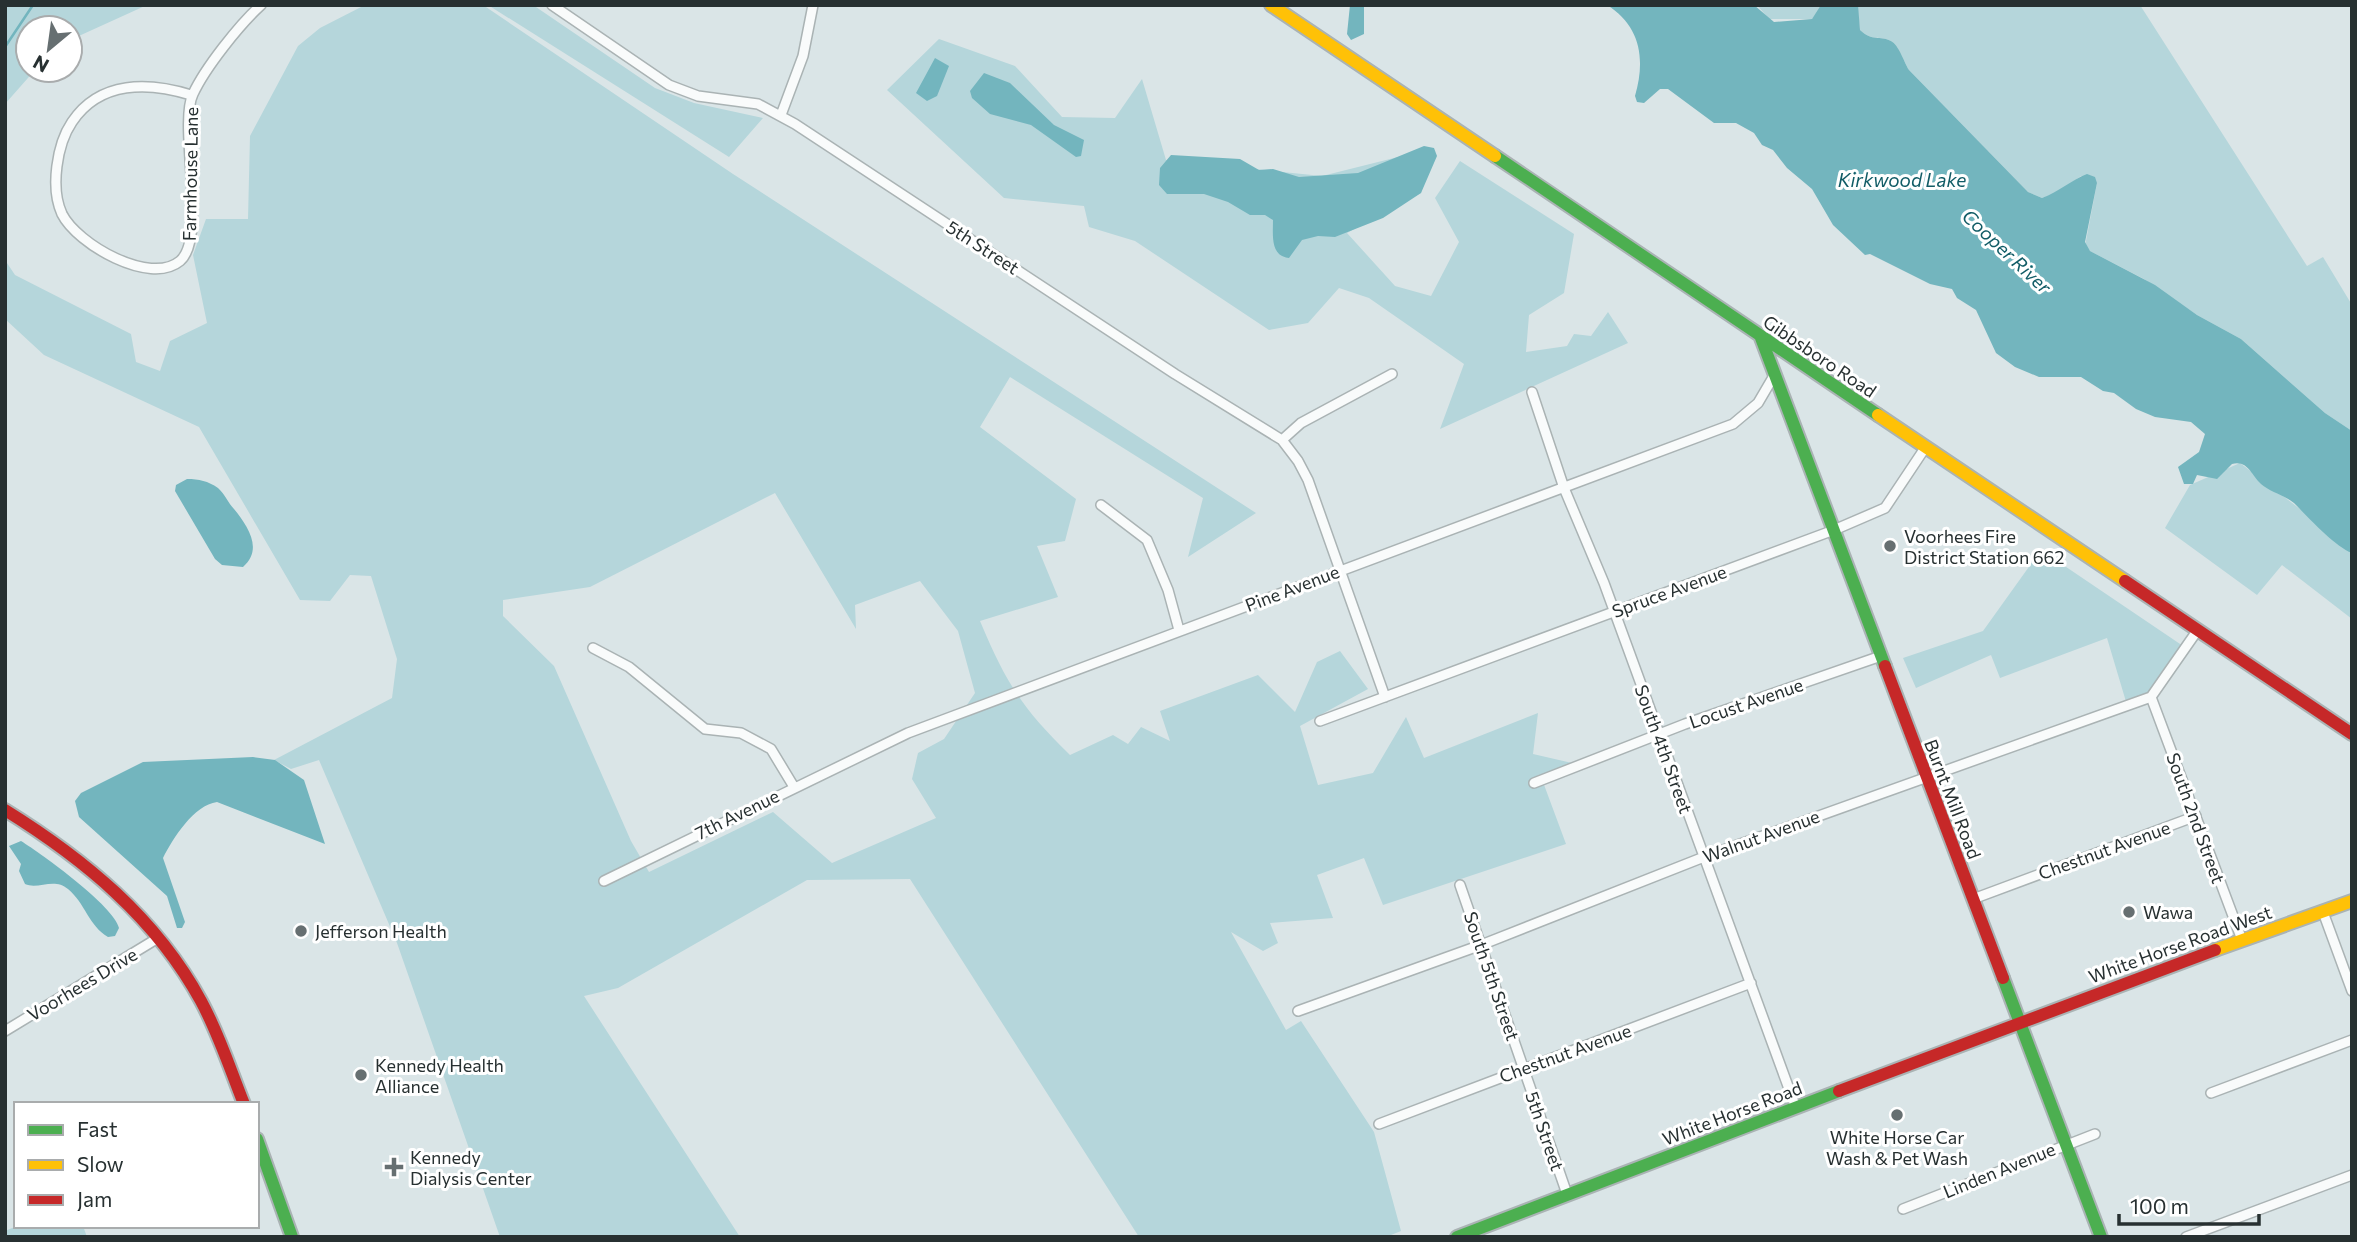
<svg xmlns="http://www.w3.org/2000/svg" width="2357" height="1242" viewBox="0 0 2357 1242" font-family="Commissioner,sans-serif">
  <style>
    .green { fill: #b5d6db; fill-rule: evenodd }
    .water { fill: #73b5be }
    .lines { fill: none; stroke-linecap: round; stroke-linejoin: round }
    .stream { stroke: #73b5be; stroke-width: 2.5 }
    .street-casing { stroke: #aab3b4; stroke-width: 12 }
    .fast-casing { stroke: #aab3b4; stroke-width: 16 }
    .slow-casing { stroke: #aab3b4; stroke-width: 16 }
    .jam-casing { stroke: #aab3b4; stroke-width: 16 }
    .street { stroke: #f9fbfb; stroke-width: 9 }
    .fast { stroke: #4caf50; stroke-width: 12 }
    .slow { stroke: #ffc107; stroke-width: 12 }
    .jam { stroke: #c62828; stroke-width: 12 }
    .poi-dot { fill: #666f71; stroke: #fff; stroke-width: 2.5 }
    .labels { text-anchor: middle; dominant-baseline: central; stroke-width: 6; stroke-linejoin: round; paint-order: stroke }
    .street-label { font-size: 18px; fill: #273031; stroke: #fff }
    .poi-label { font-size: 18px; fill: #273031; stroke: #fff; text-anchor: start }
    .water-label { font-size: 19px; font-style: italic; fill: #115c66; stroke: #fff }
  </style>
  <rect width="100%" height="100%" fill="#dae5e7"/>
  <!-- green -->
  <path class="green" d="M5,5H147L70,40V28H28V70H35L5,104Z
    M365,5H483L733,174L1256,513L1188,557L1203,498L1010,377L980,427L1076,499L1065,541L1037,546L1058,597L980,621C1006,683 1022,708 1070,755L1113,735L1128,744L1141,727L1170,741L1160,711L1258,675L1295,712L1317,662L1340,651L1368,689L1300,726L1318,785L1373,773L1406,717L1424,758L1538,713L1533,754L1572,763L1543,782L1566,844L1383,905L1364,858L1317,875L1333,918L1270,923L1278,943L1263,951L1231,932L1286,1030L1301,1021L1374,1132L1401,1231L1386,1237H1139L910,879L807,880L618,988L584,996L740,1237H500L397,943L319,760L291,769L274,760L392,698L397,659L371,576L350,575L330,601L300,600L199,427L44,355L5,319V260L15,275L131,334L136,362L160,371L170,341L207,323L193,255L206,219H248L250,136L298,46L320,28ZM775,493L856,629L855,605L920,581L958,631L975,693L944,739L918,753L912,779L936,818L832,863L773,812L649,872L631,841L554,666L503,616V600L590,587Z
    M488,5H533L655,88L694,103L763,118L729,157Z
    M1757,5H1823L1812,19H1769Z
    M1857,5H2140L2307,266L2323,257L2352,305V431L2325,413L2241,339L2197,315L2144,279L2090,251L2085,246L2097,183L2081,176L2055,194L2042,198L2028,192L1909,70C1904,62 1899,45 1891,41C1879,35 1873,42 1860,30Z
    M939,39L1015,66L1062,117L1115,118L1142,79L1166,160L1322,176L1434,148L1421,193L1347,233L1395,286L1431,296L1459,242L1435,198L1460,161L1574,234L1564,293L1529,315L1526,352L1567,346L1574,334L1591,336L1608,312L1628,343L1440,429L1464,364L1369,298L1339,288L1308,323L1269,330L1135,241L1089,227L1084,206L1004,198L887,90Z
    M2240,463L2352,549V619L2282,565L2257,595L2165,528L2190,485Z
    M2041,550L2186,648L2154,693L2127,705L2107,638L2000,678L1991,655L1916,688L1903,658L1983,631Z
    M17,1226H83L87,1237H5V1231Z"/>
  <!-- water -->
  <path class="water" d="M1350,5H1364V34L1351,40L1347,34Z
    M1607,5H1754L1774,22L1812,19L1821,5H1858L1860,30C1873,42 1879,35 1891,41C1899,45 1904,62 1909,70L2028,192L2042,198C2059,192 2071,180 2087,174L2095,177L2097,183L2085,242L2090,251L2155,285L2197,315L2241,339L2325,413L2352,431V553C2334,546 2308,517 2294,503C2284,495 2270,492 2261,484C2251,475 2248,460 2232,464L2217,479L2197,475L2193,484H2184L2178,467L2199,452L2205,434L2191,422L2155,417L2136,409L2114,393L2103,391L2081,377H2039L2015,367L1996,353L1976,310L1957,298L1952,289L1930,284L1870,254L1865,255L1833,225L1812,189L1787,168L1773,150L1762,145L1754,133L1736,123H1714L1668,89H1660L1644,103L1637,102L1635,96C1646,58 1640,26 1607,5Z
    M935,58L949,66L937,96L927,101L916,93Z
    M984,73L1010,83L1054,125L1084,140L1081,156L1076,157L1031,125L990,114L972,98L970,91Z
    M1424,146L1434,148L1437,156L1421,193L1383,218L1335,237L1318,236L1302,240L1289,258C1270,256 1273,235 1273,220L1265,215H1250L1228,202L1204,194H1167L1159,185L1160,168L1171,155L1240,159L1259,170L1273,169L1299,177L1358,173Z
    M187,479C199,479 208,481 218,488C225,494 228,503 234,509C247,525 264,549 243,567L222,565L215,559L175,491L176,485Z
    M253,757L275,760L304,780L325,844L217,802C194,805 173,838 163,858L185,922L182,928H177L167,896L79,817L75,801L81,793L143,762Z
    M21,841C42,854 114,906 119,928L115,936L108,937C89,926 85,903 68,889C54,877 38,890 25,884L19,871L21,864L9,846Z"/>
  <g class="lines">
    <!-- stream -->
    <path class="stream" d="M5,47L33,5"/>
    <defs>
      <path id="street" d="M552,5L669,85L698,96L758,104L795,124L1175,374L1282,440L1298,461L1308,480L1385,697
        M191,95C149,82 100,80 72,122C57,144 50,188 62,214C77,244 150,286 180,261C208,237 178,125 193,94C205,68 239,25 261,5
        M781,115L803,56L813,5
        M1532,392L1564,488L1604,583L1796,1108
        M1282,440L1301,423L1392,374
        M1101,505L1147,540L1168,590L1179,630
        M593,648L629,667L705,729L741,733L771,749L794,787
        M2151,697L2242,940
        M1320,721L1834,530L1885,508L1925,448
        M1534,783L1685,724L1881,656
        M604,881L908,733L1733,424L1758,403L1775,374
        M1460,885L1567,1194
        M1973,899L2196,816
        M2323,912L2352,991
        M1298,1011L1481,945L1704,857L2151,697L2197,631
        M5,1031L158,938
        M2211,1093L2352,1040
        M1379,1124L1751,983
        M1903,1209L2095,1134
        M2186,1237L2352,1175"/>
      <path id="fast" d="M1495,156L1878,415
        M1761,338L1885,666
        M2003,978L2101,1237
        M257,1139L292,1237
        M1457,1237L1839,1091"/>
      <path id="slow" d="M1271,5L1495,156
        M1878,415L2125,581
        M2215,950L2352,901"/>
      <path id="jam" d="M2125,581L2352,734
        M1885,666L2003,978
        M5,810C84,859 156,918 201,1001C219,1034 230,1069 244,1104
        M1839,1091L2215,950"/>
    </defs>
    <!-- street casing -->
    <use href="#street" class="street-casing"/>
    <!-- fast casing -->
    <use href="#fast" class="fast-casing"/>
    <!-- slow casing -->
    <use href="#slow" class="slow-casing"/>
    <!-- jam casing -->
    <use href="#jam" class="jam-casing"/>
    <!-- street -->
    <use href="#street" class="street"/>
    <!-- fast -->
    <use href="#fast" class="fast"/>
    <!-- slow -->
    <use href="#slow" class="slow"/>
    <!-- jam -->
    <use href="#jam" class="jam"/>
  </g>
  <!-- markers -->
  <g class="poi-dot">
    <circle cx="1890" cy="546" r="7"/>
    <circle cx="2129" cy="912" r="7"/>
    <circle cx="301" cy="931" r="7"/>
    <circle cx="361" cy="1075" r="7"/>
    <circle cx="1897" cy="1115" r="7"/>
    <path d="M390.5 1156.5h7v7h7v7h-7v7h-7v-7h-7v-7h7z"/>
  </g>
  <g class="labels">
    <!-- street labels -->
    <g class="street-label">
      <text transform="translate(190 174) rotate(-89)">Farmhouse Lane</text>
      <text transform="translate(983 247) rotate(33)">5th Street</text>
      <text transform="translate(1820 356) rotate(34)">Gibbsboro Road</text>
      <text transform="translate(1292 588) rotate(-21)">Pine Avenue</text>
      <text transform="translate(1669 591) rotate(-20)">Spruce Avenue</text>
      <text transform="translate(1746 703) rotate(-19)">Locust Avenue</text>
      <text transform="translate(1664 749) rotate(70)">South 4th Street</text>
      <text transform="translate(1953 799) rotate(69)">Burnt Mill Road</text>
      <text transform="translate(737 814) rotate(-26)">7th Avenue</text>
      <text transform="translate(2196 818) rotate(70)">South 2nd Street</text>
      <text transform="translate(1761 836) rotate(-20)">Walnut Avenue</text>
      <text transform="translate(2104 850) rotate(-20)">Chestnut Avenue</text>
      <text transform="translate(2180 944) rotate(-20)">White Horse Road West</text>
      <text transform="translate(1492 976) rotate(71)">South 5th Street</text>
      <text transform="translate(82 984) rotate(-31)">Voorhees Drive</text>
      <text transform="translate(1565 1053) rotate(-20)">Chestnut Avenue</text>
      <text transform="translate(1732 1113) rotate(-21)">White Horse Road</text>
      <text transform="translate(1545 1131) rotate(71)">5th Street</text>
      <text transform="translate(1999 1170) rotate(-22)">Linden Avenue</text>
    </g>
    <!-- poi labels -->
    <g class="poi-label">
      <text x="1904" y="536">Voorhees Fire<tspan x="1904" dy="21">District Station 662</tspan></text>
      <text x="2143" y="912">Wawa</text>
      <text x="315" y="931">Jefferson Health</text>
      <text x="375" y="1065">Kennedy Health<tspan x="375" dy="21">Alliance</tspan></text>
      <text x="1897" y="1137" text-anchor="middle">White Horse Car<tspan x="1897" dy="21">Wash &amp; Pet Wash</tspan></text>
      <text x="410" y="1157">Kennedy<tspan x="410" dy="21">Dialysis Center</tspan></text>
    </g>
    <!-- water labels -->
    <g class="water-label">
      <text x="1902" y="179">Kirkwood Lake</text>
      <text transform="translate(2007 251) rotate(43)">Cooper River</text>
    </g>
  </g>
  <!-- border -->
  <rect width="2357" height="1242" fill="none" stroke="#273031" stroke-width="14"/>
  <!-- legend -->
  <rect x="14" y="1102" width="245" height="126" fill="#ffffff" stroke="#a9acad" stroke-width="2"/>
  <rect x="28" y="1125" width="35" height="10" fill="#4caf50" stroke="#a9acad" stroke-width="2"/>
  <text x="77" y="1137" font-size="21" fill="#273031">Fast</text>
  <rect x="28" y="1160" width="35" height="10" fill="#ffc107" stroke="#a9acad" stroke-width="2"/>
  <text x="77" y="1172" font-size="21" fill="#273031">Slow</text>
  <rect x="28" y="1195" width="35" height="10" fill="#c62828" stroke="#a9acad" stroke-width="2"/>
  <text x="77" y="1207" font-size="21" fill="#273031">Jam</text>
  <!-- north arrow -->
  <g transform="translate(49 49) rotate(209)"><circle r="33" fill="#ffffff" stroke="#a9acad" stroke-width="2"/>
  <path d="M0-5L12 26L0 18L-12 26Z" fill="#666f71"/>
  <text y="-10" font-size="19" font-weight="bold" text-anchor="middle" fill="#273031">N</text>
  </g>
  <!-- scale -->
  <path d="M2119 1214v10h140v-10" fill="none" stroke="#273031" stroke-width="3.5"/>
  <text x="2130" y="1214" font-size="21" fill="#273031" stroke="#ffffff" stroke-width="5" paint-order="stroke">100 m</text>
</svg>
